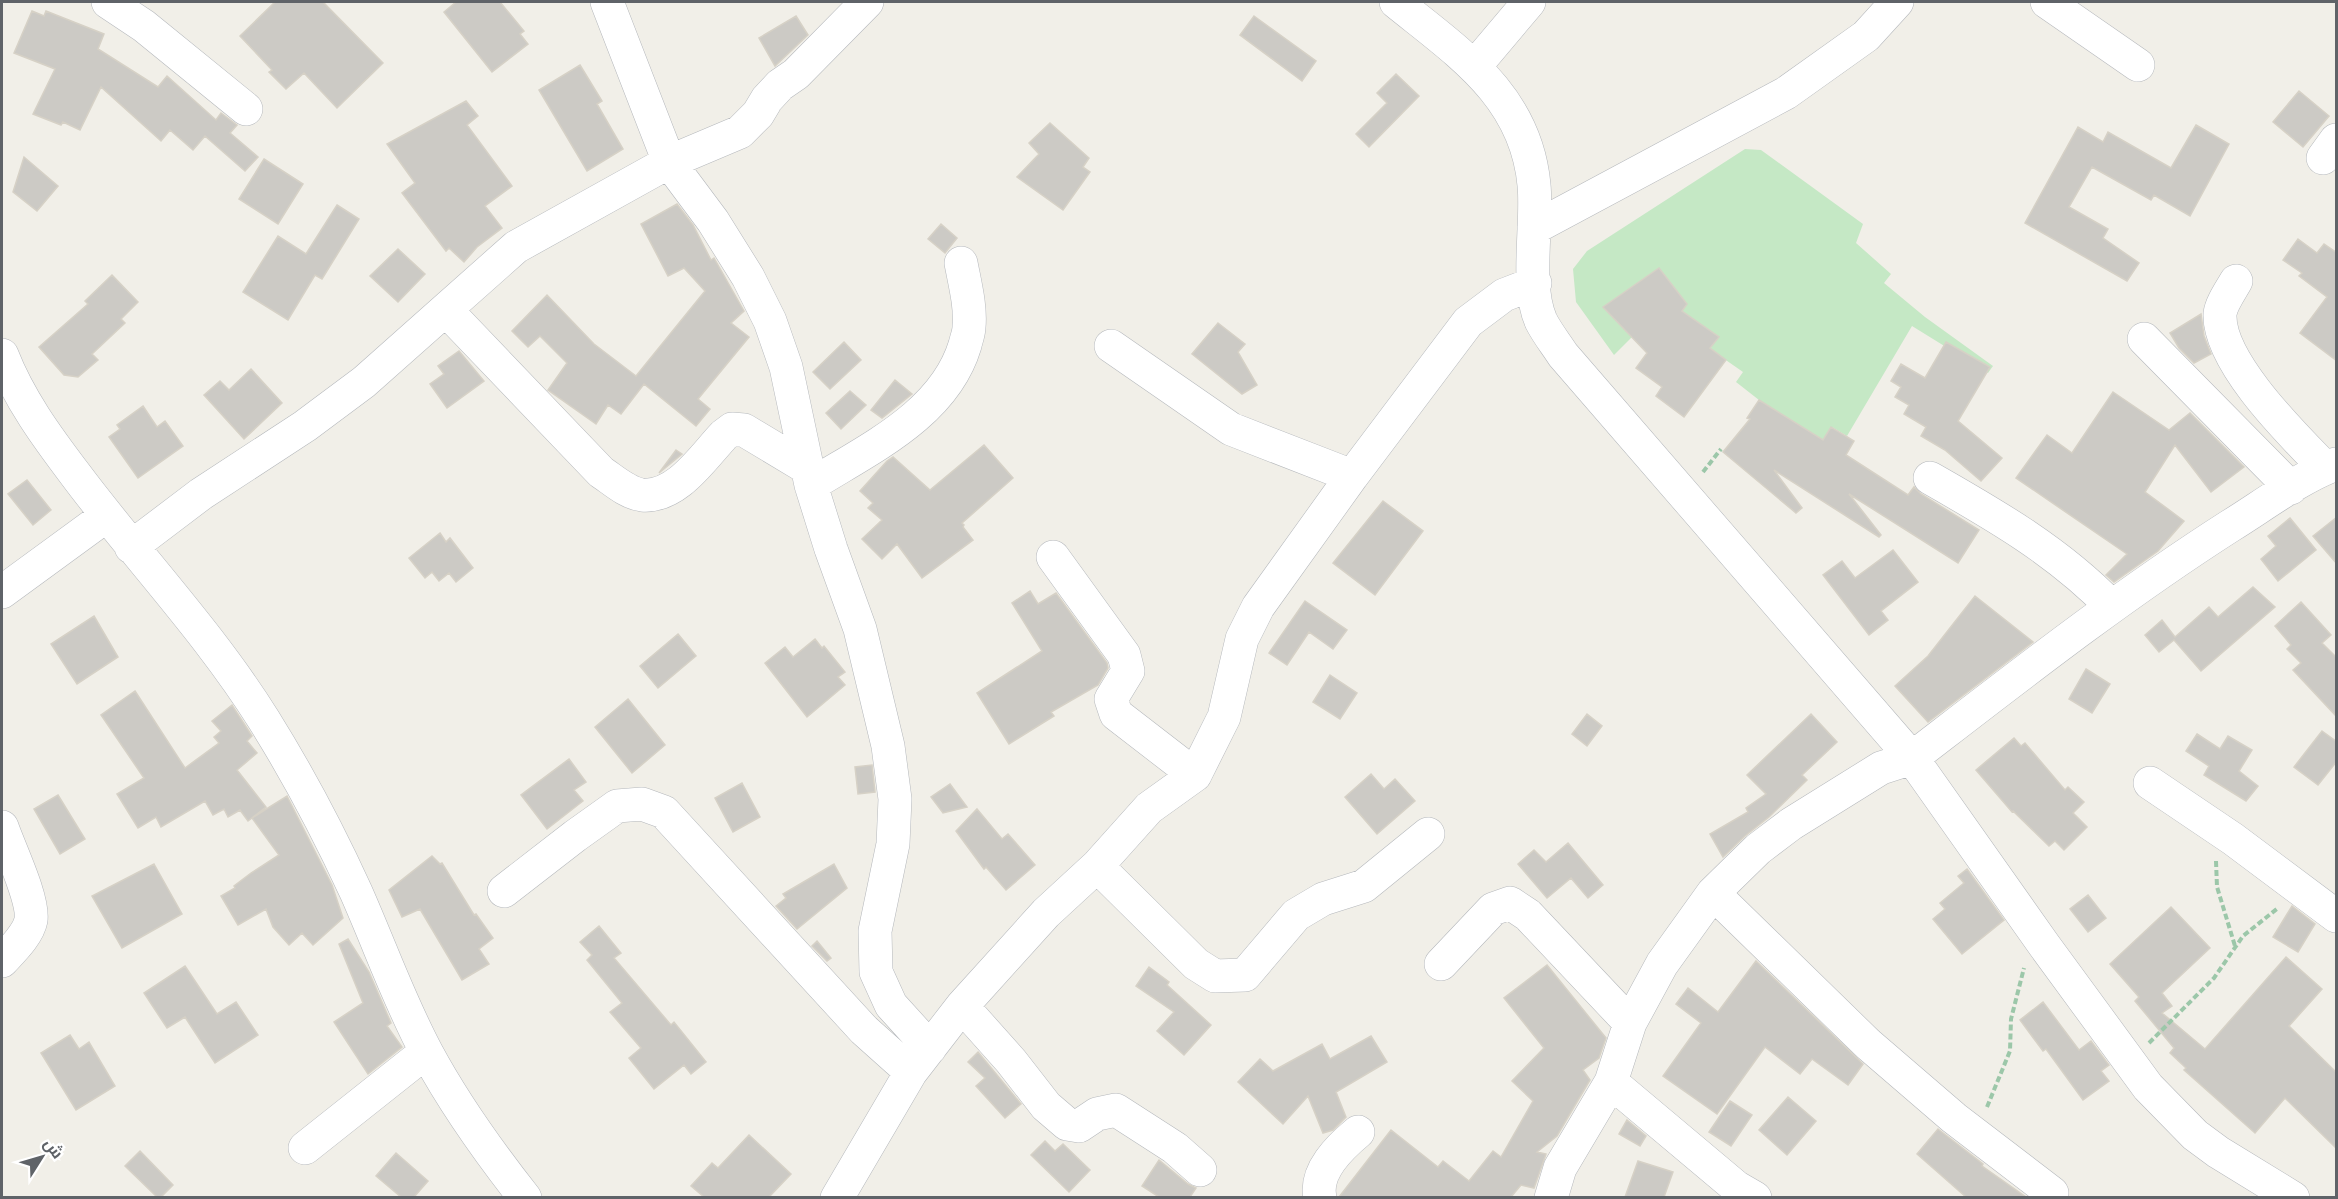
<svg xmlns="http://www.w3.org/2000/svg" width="2338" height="1199" viewBox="0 0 2338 1199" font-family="Lato,Cairo,sans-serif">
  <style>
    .green { fill: #c5e8c5 }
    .building { fill: #cccac5; stroke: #d6d1c6; stroke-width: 1.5 }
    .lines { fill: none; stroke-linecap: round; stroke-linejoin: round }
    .minor-casing { stroke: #b5b8bc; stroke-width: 34 }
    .path { stroke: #9cc7a9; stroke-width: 4; stroke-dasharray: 6 3; stroke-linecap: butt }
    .minor { stroke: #fff; stroke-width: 33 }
  </style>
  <rect width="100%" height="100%" fill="#f1efe8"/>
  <!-- green -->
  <path class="green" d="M1745,149L1761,150L1863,224L1856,243L1891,274L1884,283L1925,317L1993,366L1988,373L1912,326L1847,436L1832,427L1823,440L1759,400L1736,382L1743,372L1710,349L1718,337L1682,311L1677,300L1632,337L1614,355L1576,302L1573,269L1587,251Z"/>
  <!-- building -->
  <path class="building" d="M275,2H323L383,63L337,108L304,73L286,89L269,72L272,70L240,36Z
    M456,2H500L524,31L520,34L528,44L492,72L444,12Z
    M32,11L44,16L46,11L104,34L98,49L158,87L167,76L216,120L221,113L237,125L230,133L258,157L245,171L205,136L193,150L170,130L161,141L101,87L80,130L63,122L61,125L33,114L55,69L14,53Z
    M796,16L808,35L775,66L759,38Z
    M1254,16L1316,61L1302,81L1240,35Z
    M580,65L602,101L597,104L623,149L587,171L539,90Z
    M1396,74L1419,96L1369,147L1356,134L1387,103L1377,93Z
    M2299,91L2329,116L2303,147L2273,122Z
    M466,101L478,116L467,125L512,186L485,206L502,228L477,247L464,262L449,248L446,251L402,193L415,183L387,144Z
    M1050,123L1089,158L1083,167L1090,172L1063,210L1017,177L1039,154L1029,143Z
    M2196,125L2229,144L2190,216L2154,195L2151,200L2092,167L2069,207L2108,229L2103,238L2139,263L2127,281L2025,223L2078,127L2103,142L2108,132L2171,168Z
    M24,157L58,186L37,211L13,192Z
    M264,159L303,184L278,224L239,199Z
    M677,204L693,225L711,260L714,258L744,311L731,323L749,337L698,399L710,409L696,426L644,384L621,414L608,405L596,424L548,390L567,363L540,336L528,347L512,331L547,295L594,344L636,376L705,291L684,268L668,276L641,224Z
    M337,205L359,219L322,279L315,275L288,320L243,292L278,236L306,254Z
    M941,224L957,238L945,253L928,239Z
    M2298,239L2317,253L2324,244L2337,253V361L2300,333L2327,297L2299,276L2302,273L2283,260Z
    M398,249L425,274L398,302L370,276Z
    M1659,268L1687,304L1682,311L1719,337L1710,348L1726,360L1684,417L1656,396L1662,387L1636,368L1647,353L1603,307Z
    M112,275L138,302L121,319L125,323L92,354L98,360L78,377L64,375L39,347L88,304L85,301Z
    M2201,314L2204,336L2211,354L2194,363L2179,348L2170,333Z
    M1218,323L1245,344L1238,352L1257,385L1242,394L1192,354Z
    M844,342L861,360L830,389L813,372Z
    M1946,342L1990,367L1958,421L2002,458L1981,481L1945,450L1921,436L1926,427L1904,414L1909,405L1895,397L1901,387L1891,381L1901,364L1925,378Z
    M459,351L484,381L447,408L430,384L444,374L438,366Z
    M251,369L282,403L244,439L204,395L220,381L229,390Z
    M895,380L912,394L882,418L871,410Z
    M850,391L866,405L841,429L826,413Z
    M2113,392L2169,430L2190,413L2244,467L2211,492L2175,445L2145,492L2184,521L2158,551L2114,582L2106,575L2127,554L2016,478L2047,435L2072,453Z
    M1759,400L1823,440L1831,427L1854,441L1846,455L1908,495L1914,487L1921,494L1979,530L1958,563L1849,494L1881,535L1879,537L1774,470L1802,508L1796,513L1723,452L1750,419L1747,418Z
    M143,406L157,427L165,421L183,446L138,478L109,437L120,429L117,425Z
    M984,445L1013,478L962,523L964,525L963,527L973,540L922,578L897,544L882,559L862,539L882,520L868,508L873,503L860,491L887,461L893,457L930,490Z
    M676,450L682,454L659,473Z
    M27,480L51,510L33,525L8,494Z
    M1383,501L1423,531L1375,595L1333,563Z
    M2337,517V564L2313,536Z
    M2290,518L2316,550L2278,581L2261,559L2276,546L2268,536Z
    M440,533L446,542L450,538L473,568L456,582L449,573L439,581L432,572L425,578L409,558Z
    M1893,550L1918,582L1881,611L1888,620L1869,635L1823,575L1842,561L1855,578Z
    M2253,587L2275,607L2201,671L2174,640L2159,652L2145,635L2162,620L2175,637L2209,607L2218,617Z
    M1030,591L1038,604L1056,593L1107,663L1108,668L1098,685L1051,712L1054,716L1009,744L977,693L1042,651L1012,603Z
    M1975,596L2033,642L1928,722L1895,686L1928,656Z
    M1305,601L1347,630L1333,649L1309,632L1287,665L1269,653Z
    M2301,602L2331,635L2322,643L2337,658V717L2293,670L2301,663L2287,649L2291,645L2275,626Z
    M94,616L118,657L77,684L51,644Z
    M678,634L696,656L658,688L640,666Z
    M815,639L822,648L824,646L845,672L838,677L845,685L807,717L765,663L785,647L793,657Z
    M2086,669L2110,684L2092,713L2069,699Z
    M1330,675L1357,693L1340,719L1313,702Z
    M135,691L185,768L219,743L214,737L221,731L212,721L232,705L252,736L247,741L257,753L237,770L266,807L248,821L240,810L228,817L224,809L213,815L205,801L161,827L156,817L138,828L117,794L144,778L101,715Z
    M628,699L665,745L632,773L595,727Z
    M1587,714L1602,726L1587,746L1572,734Z
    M1811,714L1837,742L1802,775L1807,780L1769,817L1745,836L1723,857L1710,834L1748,812L1746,808L1766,794L1747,775Z
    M2322,731L2337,742V761L2318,785L2294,767Z
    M2197,734L2220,749L2228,736L2252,750L2239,771L2258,786L2246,801L2204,775L2209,766L2186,751Z
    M2014,738L2021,746L2025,743L2065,790L2068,787L2084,802L2073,813L2087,827L2064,850L2055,841L2049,846L2013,811L2012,812L1976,770Z
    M569,759L586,782L574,790L583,801L547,829L521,795Z
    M872,765L875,792L858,794L855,767Z
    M1371,774L1384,789L1395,779L1415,801L1377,834L1345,797Z
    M742,783L760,817L733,832L715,798Z
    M950,784L967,807L943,813L931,797Z
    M58,795L85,839L60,854L34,809Z
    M287,796L332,885L343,918L313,945L302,933L289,945L273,927L266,909L238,925L221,896L235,888L234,886L251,873L279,855L252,818Z
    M977,809L1002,839L1008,834L1035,865L1006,890L986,867L984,869L956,831Z
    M1568,843L1603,885L1588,898L1571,878L1547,898L1518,864L1534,850L1546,862Z
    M432,856L440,864L442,863L474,915L476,914L493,938L479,949L489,964L462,980L420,909L402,917L389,890Z
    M154,864L182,914L122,948L92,896Z
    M834,864L847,888L797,929L776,906L786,898L783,894Z
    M1967,869L2004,920L1962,954L1933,919L1945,909L1940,903L1964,883L1958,876Z
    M2088,895L2106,918L2088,932L2070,909Z
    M2292,906L2315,924L2298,952L2273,937Z
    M2171,907L2210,948L2162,993L2172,1006L2162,1013L2205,1049L2286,957L2322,989L2289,1026L2337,1073V1149L2285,1098L2255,1133L2184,1070L2186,1068L2170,1053L2174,1048L2135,1001L2139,997L2110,964Z
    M599,926L621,953L614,958L671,1025L674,1022L706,1062L691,1074L684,1065L654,1089L629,1058L641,1048L610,1012L622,1003L587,960L592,955L580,942Z
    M348,939L369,972L391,1023L387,1026L402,1047L368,1074L334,1022L363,1003L339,944Z
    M817,941L831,958L827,961L812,946Z
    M1756,961L1863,1064L1848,1085L1812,1059L1800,1074L1765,1047L1717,1114L1663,1076L1701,1023L1676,1004L1688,988L1718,1012Z
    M1547,965L1606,1038L1599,1058L1583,1070L1590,1080L1557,1136L1537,1152L1546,1154L1534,1188L1521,1185L1511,1197H1339L1391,1130L1438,1167L1443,1161L1469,1181L1493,1151L1501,1157L1533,1101L1512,1081L1544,1048L1504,998Z
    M185,966L217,1014L236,1002L258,1035L215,1063L185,1017L167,1028L144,993Z
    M1149,967L1169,982L1167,985L1211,1025L1184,1055L1157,1031L1174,1012L1136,986Z
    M2043,1002L2079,1050L2091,1041L2109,1065L2101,1071L2109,1081L2083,1100L2046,1049L2043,1051L2020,1020Z
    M70,1035L79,1049L89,1042L115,1086L76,1110L41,1053Z
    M1371,1036L1387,1062L1336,1092L1346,1117L1333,1130L1323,1133L1308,1096L1283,1124L1238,1082L1260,1059L1273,1071L1322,1044L1330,1059Z
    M978,1052L1021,1104L1005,1118L976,1086L985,1078L968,1062Z
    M1788,1097L1816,1121L1787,1155L1759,1130Z
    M1730,1101L1752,1115L1731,1146L1709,1132Z
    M1627,1120L1646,1136L1640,1146L1619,1134Z
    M1938,1129L1983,1164L1982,1166L2026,1197H1966L1917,1154Z
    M749,1135L791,1174L769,1197H704L691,1186L712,1163L718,1168Z
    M1045,1141L1055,1151L1063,1144L1090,1170L1069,1192L1031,1155Z
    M140,1151L173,1185L161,1197H157L125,1166Z
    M396,1153L428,1181L414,1197H401L376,1176Z
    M1159,1160L1188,1184L1196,1188L1190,1197H1159L1142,1186Z
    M1638,1161L1673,1172L1664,1197H1625Z"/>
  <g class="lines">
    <defs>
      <path id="minor" d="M108,2L144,26L246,109
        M607,2L669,162L713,221L748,277L770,321L786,367L811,485L831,549L860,629L888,746L895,799L893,844L875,931L876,972L891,1005L930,1048
        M1396,2C1459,53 1526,96 1534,185C1538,224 1525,285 1541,321C1547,333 1556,344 1563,355L1912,758L2044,945L2148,1087L2195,1135L2218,1152L2293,1198
        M2047,2L2138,65
        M1475,66L1529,2
        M2323,158L2336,140
        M1534,228L1786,93L1866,36L1897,2
        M2236,281C2231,290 2221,304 2220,314C2218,362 2293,435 2325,468
        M446,310L601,472C613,480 627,493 642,495C677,498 703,457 724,435L732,429L744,430L809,469
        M2144,339L2291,488
        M1111,346L1231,429L1352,476
        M2,355C19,399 47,437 75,474C137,557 209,632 264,720C299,776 329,833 356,892C380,946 399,1001 427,1053C455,1105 488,1151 525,1198
        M1930,478C1995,515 2059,552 2111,606
        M811,485C868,449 944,415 965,345C966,340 969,333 969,327C971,307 965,284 961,263
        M131,547L201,494L305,426L364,382L516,247L669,162L740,132L758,114L767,99L780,85L796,74L867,2
        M1053,557L1124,655L1128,671L1111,699L1116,714L1195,775
        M2,592L106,516
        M2150,783L2233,839L2336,916
        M2,827C9,848 34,899 31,920C28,935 12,950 2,961
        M1097,866L1196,964L1215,976L1245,975L1296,915L1323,899L1364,886L1428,834
        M504,891L575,836L617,806L642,804L664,812L864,1030L911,1072
        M1713,893L1868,1044L1954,1118L2052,1193
        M1441,964L1493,909L1510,903L1528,915L1630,1023
        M962,1006L1011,1061L1046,1106L1067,1124L1079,1126L1097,1114L1116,1110L1175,1148L1200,1170
        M1611,1082L1736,1187L1755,1198
        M305,1148L426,1052
        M837,1198L911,1072L962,1006L1046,913L1097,866L1149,808L1195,775L1224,717L1242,639L1258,607L1352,476L1468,322L1504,295L1535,283
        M1320,1198C1314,1171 1340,1147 1358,1132
        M1551,1198L1560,1168L1611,1082L1630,1023L1662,964L1713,893L1758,849L1791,824L1881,768L1912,758C2016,678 2119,597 2230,526C2264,505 2299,478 2336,464"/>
    </defs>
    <!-- minor casing -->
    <use href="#minor" class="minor-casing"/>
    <!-- path -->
    <path class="path" d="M1703,472L1721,449
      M2216,861L2217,887L2235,946
      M2149,1043L2214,978L2243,936L2278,908
      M1987,1107L2010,1051L2011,1019L2024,968"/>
    <!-- minor -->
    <use href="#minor" class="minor"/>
  </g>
  <!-- border -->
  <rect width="2338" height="1199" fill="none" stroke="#5f6368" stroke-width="6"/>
  <!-- north arrow -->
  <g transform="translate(42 1157) rotate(53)" stroke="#ffffff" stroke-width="4.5" paint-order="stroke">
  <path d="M0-4.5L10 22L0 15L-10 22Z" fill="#5f6368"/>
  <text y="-9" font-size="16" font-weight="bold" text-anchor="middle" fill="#5f6368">ش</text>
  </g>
</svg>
